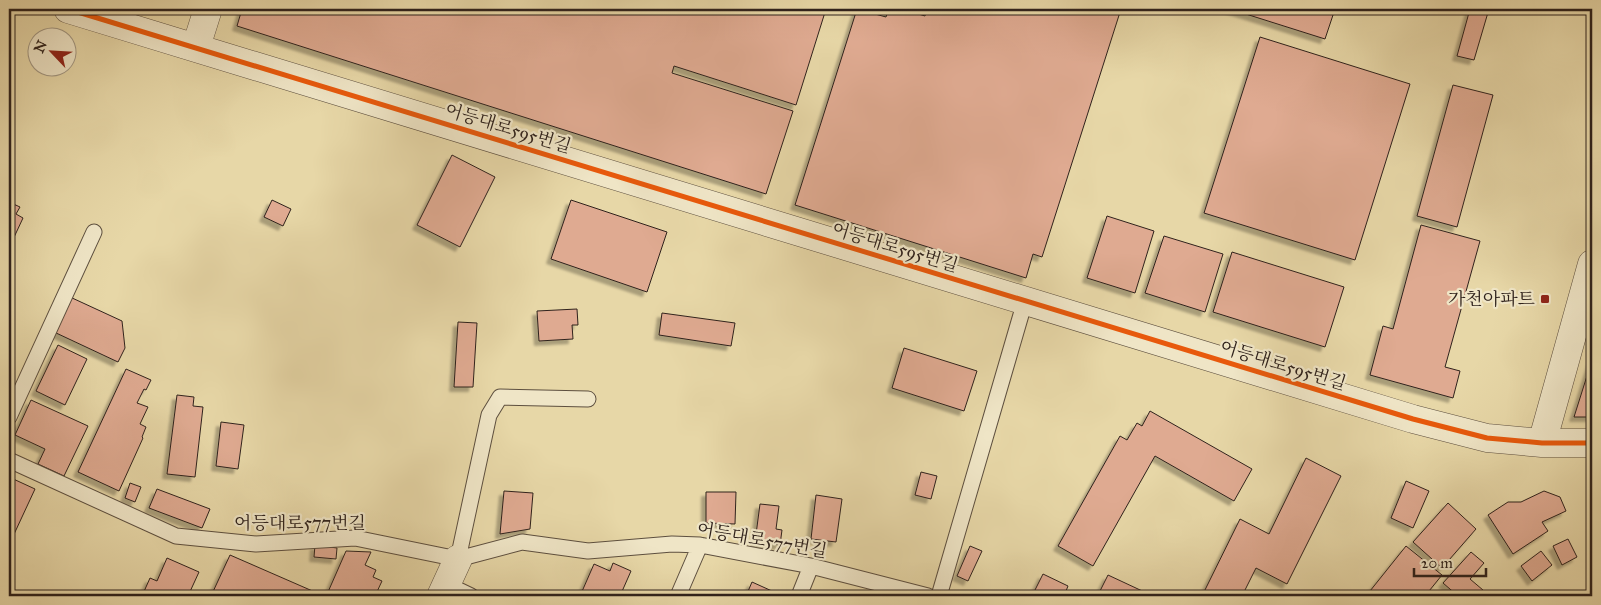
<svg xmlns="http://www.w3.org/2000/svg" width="1601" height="605" viewBox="0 0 1601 605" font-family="'IM FELL Great Primer','Noto Serif KR',serif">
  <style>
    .building { fill: #dfaa91; stroke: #2f221c; filter: url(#shadow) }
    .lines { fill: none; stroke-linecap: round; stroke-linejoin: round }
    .service-casing { stroke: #5d4f3f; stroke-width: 17 }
    .minor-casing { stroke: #5d4f3f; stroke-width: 29 }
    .service { stroke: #efe5c6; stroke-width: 15 }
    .minor { stroke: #efe5c6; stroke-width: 28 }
    .cycleway-casing { stroke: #efe5c6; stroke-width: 8 }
    .cycleway { stroke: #e8590c; stroke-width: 5 }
    .poi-dot { fill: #8f2418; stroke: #efe5c6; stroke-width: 2 }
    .labels { text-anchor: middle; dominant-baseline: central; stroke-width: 4.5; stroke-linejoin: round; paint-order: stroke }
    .street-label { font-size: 18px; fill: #2f221c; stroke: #efe5c6 }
    .poi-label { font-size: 18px; fill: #2f221c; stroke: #efe5c6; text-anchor: end }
  </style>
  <defs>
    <filter id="shadow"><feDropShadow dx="-4.5" dy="4.5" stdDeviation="1" flood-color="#0004"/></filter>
  </defs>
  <rect width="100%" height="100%" fill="#e7d7a7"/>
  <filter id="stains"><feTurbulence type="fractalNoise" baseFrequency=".004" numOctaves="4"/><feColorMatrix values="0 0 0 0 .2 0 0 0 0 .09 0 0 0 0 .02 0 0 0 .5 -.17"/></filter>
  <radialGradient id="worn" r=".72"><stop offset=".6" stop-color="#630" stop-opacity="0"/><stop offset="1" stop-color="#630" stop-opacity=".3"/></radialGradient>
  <!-- building -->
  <path class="building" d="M242,9H826L796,105L674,66L672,73L793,111L766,194L237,26Z
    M857,9L886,17L889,9H902L925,16L927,9H1121L1042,257L1033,254L1026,278L795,205Z
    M1230,9H1335L1325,39Z
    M1470,9H1489L1474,60L1457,56Z
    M1260,37L1410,84L1355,260L1204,213Z
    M1453,85L1493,95L1457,227L1417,216Z
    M452,155L495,177L460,247L417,225Z
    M272,200L291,209L283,226L264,217Z
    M571,200L667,232L647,292L551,259Z
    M9,202L20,207L16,214L23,218L9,248Z
    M1107,216L1154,231L1135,293L1087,278Z
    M1421,225L1480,241L1445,367L1460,371L1453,398L1370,375L1383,326L1393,329Z
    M1164,236L1223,254L1205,312L1145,293Z
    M1232,252L1344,287L1325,347L1213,312Z
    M70,297L122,321L125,348L118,362L54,332Z
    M577,309L578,325H572L573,339L539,341L537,311Z
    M9,311L13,313L9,322Z
    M662,313L735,323L731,346L659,335Z
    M458,322L477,323L473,387H454Z
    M58,345L87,359L65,405L36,391Z
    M904,348L977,371L964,411L892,388Z
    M9,360L13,362L9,372Z
    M1592,360V417H1574Z
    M126,369L151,380L146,390L144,389L137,403L148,407L140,424L146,427L142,437L143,438L119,491L78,472Z
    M177,395L194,397L193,406L203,407L195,477L167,474Z
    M31,400L88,426L64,476L38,464L45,449L15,435Z
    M1150,411L1252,469L1234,501L1155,456L1093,566L1058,546L1120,436L1127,440L1137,423L1142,426Z
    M221,422L244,425L238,469L216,466Z
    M1306,458L1341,476L1287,584L1256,568L1242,596H1202L1240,519L1269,534Z
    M921,472L937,476L931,499L915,495Z
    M9,477L35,489L9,545Z
    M1406,481L1429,491L1413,528L1391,518Z
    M130,483L141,487L135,502L125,498Z
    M157,489L210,509L202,528L149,508Z
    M504,491L533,493L530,529L500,534Z
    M1544,491L1560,497L1566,511L1542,522L1548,531L1513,554L1488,515L1508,502H1521Z
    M706,492H736L735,524L706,523Z
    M816,495L842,499L836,542L811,539Z
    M1448,503L1476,529L1442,568L1413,542Z
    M760,504L779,506L776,529L782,530L780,545L755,542Z
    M1568,539L1577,557L1562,565L1553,546Z
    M315,545L337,548L336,559L314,557Z
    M970,546L982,551L968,581L957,576Z
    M1406,546L1442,575L1425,596H1366Z
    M346,551L371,552L365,565L376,570L373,577L382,581L375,596H338L328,592Z
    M1541,551L1552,565L1532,581L1521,566Z
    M1471,552L1484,563L1470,579L1490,596H1458L1443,583Z
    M230,555L324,596H211Z
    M167,558L199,572L188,596H142L150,578L157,581Z
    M613,563L631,571L620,596H580L594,564L610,571Z
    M1043,574L1068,586L1064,596H1032Z
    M1108,575L1153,596H1112L1100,591Z
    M752,582L783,596H746Z"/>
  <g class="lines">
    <defs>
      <path id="service" d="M9,417L94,232
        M9,460L176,536L256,544L355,538L458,559L522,542L588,551L672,544L700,545L811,566L928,596
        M458,559L489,415L500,397L588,399
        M446,584L471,596
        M678,596L700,545
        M799,596L811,566
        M939,596L1025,301"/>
      <path id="minor" d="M68,9L1413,419L1487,438L1542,443H1592
        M196,47L208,9
        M1542,443L1592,264
        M441,596L458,559"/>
    </defs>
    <!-- service casing -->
    <use href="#service" class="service-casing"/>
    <!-- minor casing -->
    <use href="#minor" class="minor-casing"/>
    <!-- service -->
    <use href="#service" class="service"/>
    <!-- minor -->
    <use href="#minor" class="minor"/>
    <defs>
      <path id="cycleway" d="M68,9L1413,419L1487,438L1542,443H1592"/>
    </defs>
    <!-- cycleway casing -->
    <use href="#cycleway" class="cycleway-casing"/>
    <!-- cycleway -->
    <use href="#cycleway" class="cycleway"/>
  </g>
  <!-- markers -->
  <rect class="poi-dot" x="1540" y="294" width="10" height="10" rx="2.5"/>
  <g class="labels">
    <!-- street labels -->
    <g class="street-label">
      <text transform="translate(508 128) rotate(17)">어등대로595번길</text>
      <text transform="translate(895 247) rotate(17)">어등대로595번길</text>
      <text transform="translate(1283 365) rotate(17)">어등대로595번길</text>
      <text x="300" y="523">어등대로577번길</text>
      <text transform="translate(762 540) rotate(10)">어등대로577번길</text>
    </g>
    <!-- poi labels -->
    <g class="poi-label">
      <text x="1535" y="299">가천아파트</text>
    </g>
  </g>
  <!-- margin -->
  <rect width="1601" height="605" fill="none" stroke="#e7d7a7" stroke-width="30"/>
  <rect x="10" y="10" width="1581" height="585" fill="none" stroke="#2f221c" stroke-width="2.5"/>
  <rect x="15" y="15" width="1571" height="575" fill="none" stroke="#2f221c"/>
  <!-- north arrow -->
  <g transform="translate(52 52) rotate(295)"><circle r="24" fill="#efe5c6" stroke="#a29782"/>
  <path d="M0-4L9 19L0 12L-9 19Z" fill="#8f2418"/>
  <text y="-8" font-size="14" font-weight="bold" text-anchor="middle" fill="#2f221c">N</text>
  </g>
  <!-- scale -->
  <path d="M1414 568v8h72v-8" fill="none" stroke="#2f221c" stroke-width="2.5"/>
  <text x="1421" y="568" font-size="15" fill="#2f221c" stroke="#efe5c6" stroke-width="4" paint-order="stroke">20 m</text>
  <rect width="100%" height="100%" filter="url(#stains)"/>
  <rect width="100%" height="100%" fill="url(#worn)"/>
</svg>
